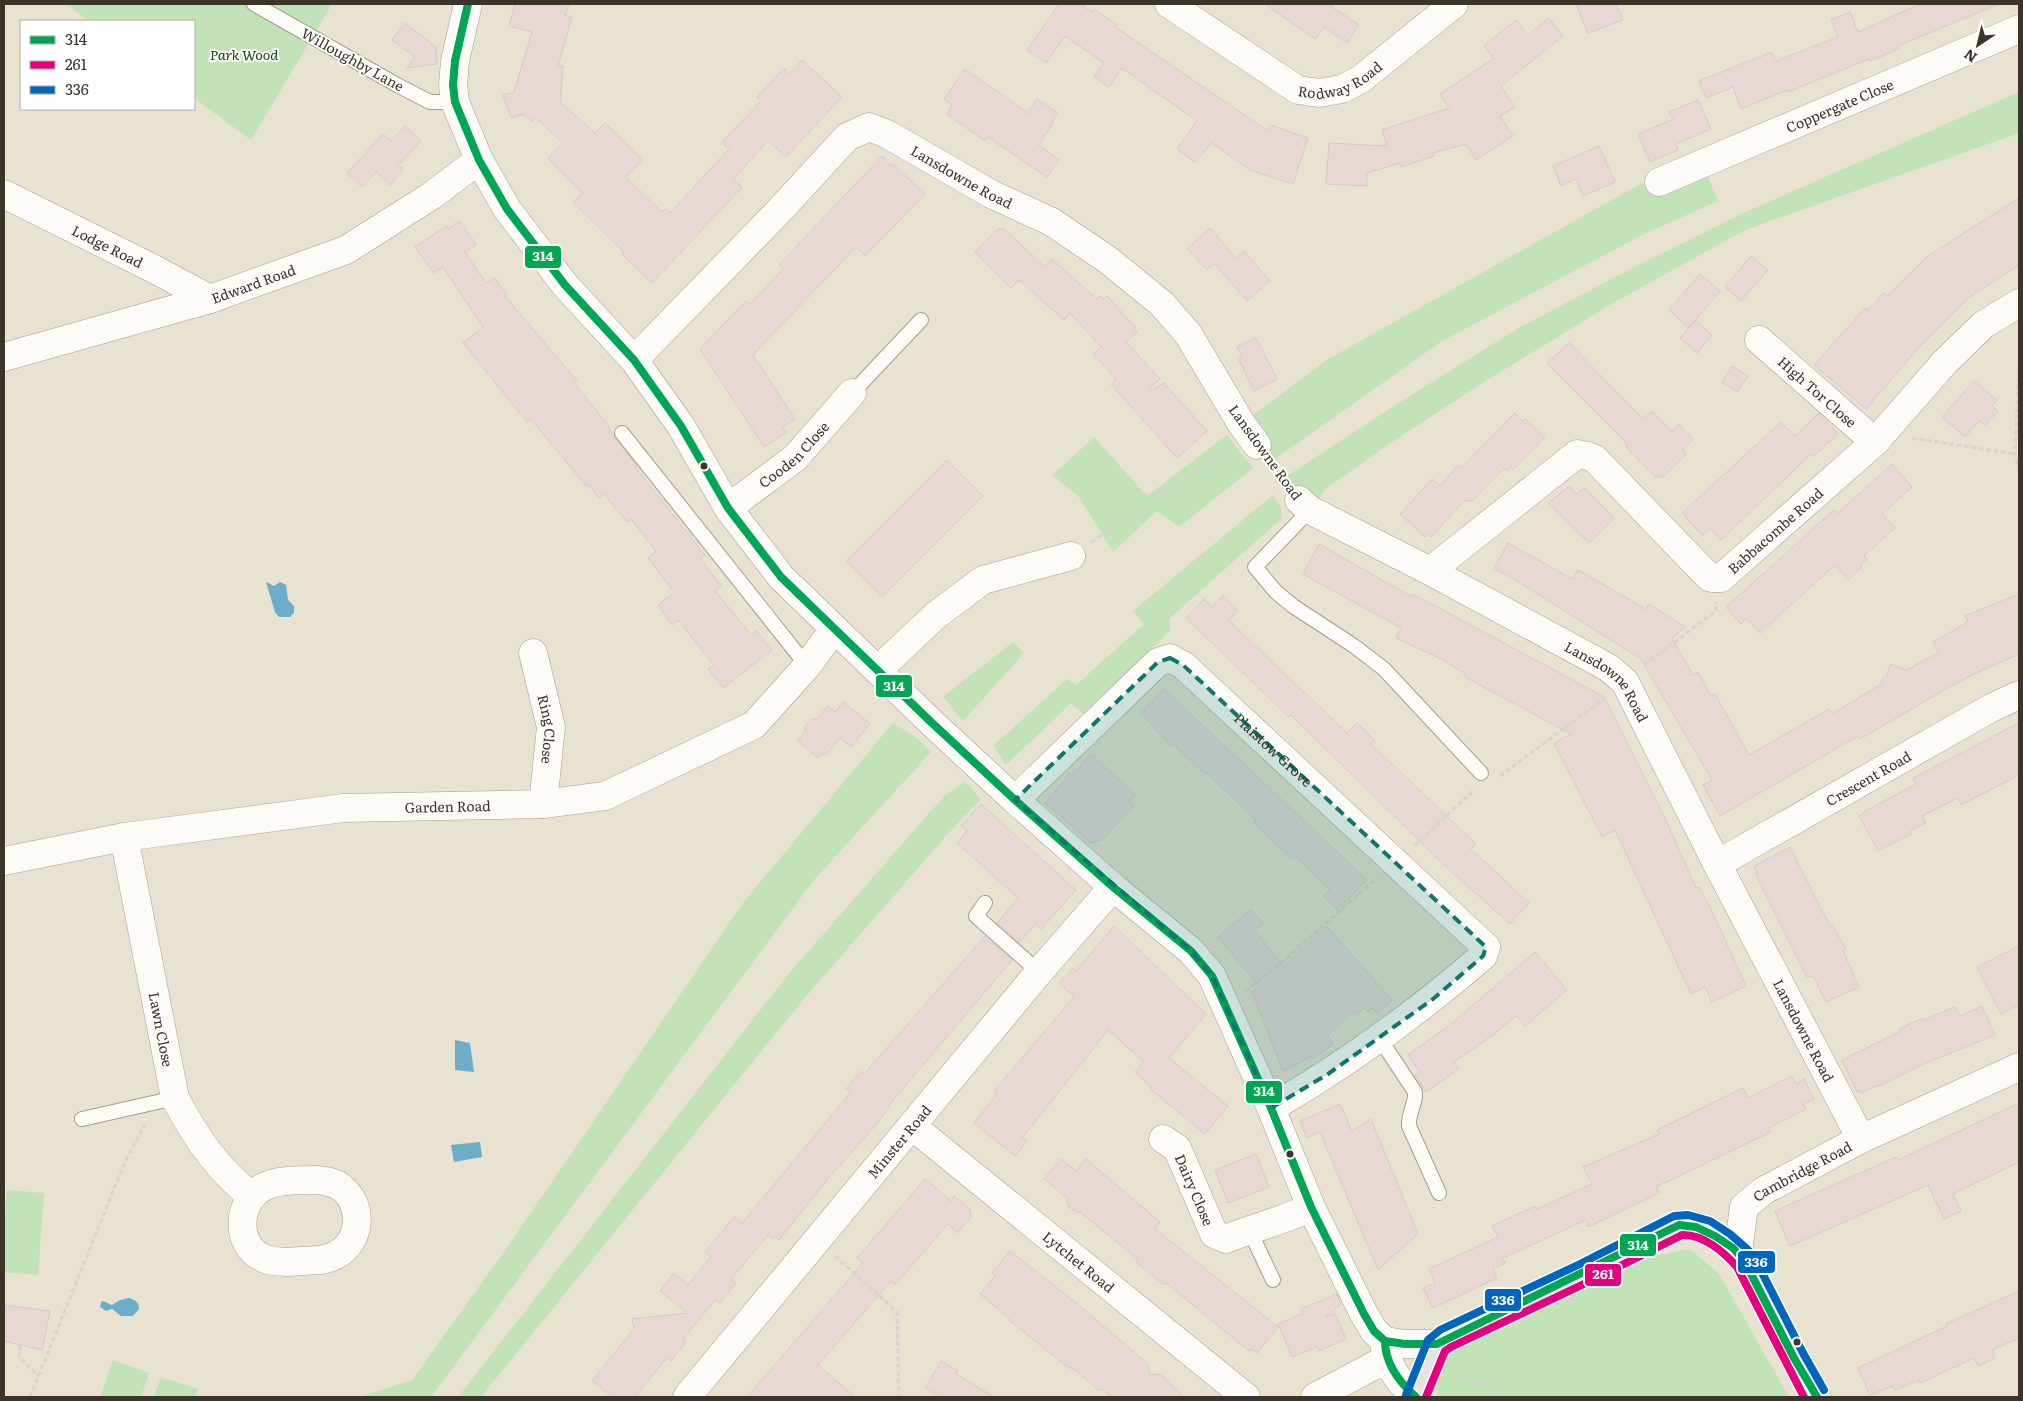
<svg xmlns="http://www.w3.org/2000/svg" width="2023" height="1401" viewBox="0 0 2023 1401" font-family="Literata,serif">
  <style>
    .green { fill: #c2e2b8 }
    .water { fill: #6caec9 }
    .building { fill: #e7d8d6; stroke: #d4cac5 }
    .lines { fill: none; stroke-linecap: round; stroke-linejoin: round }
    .service-casing { stroke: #a39e90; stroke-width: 16 }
    .minor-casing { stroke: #a39e90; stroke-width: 29 }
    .tertiary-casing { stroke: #a39e90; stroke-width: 29 }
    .primary-casing { stroke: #ab9f9d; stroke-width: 29 }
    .path { stroke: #d6d4ce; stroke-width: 3; stroke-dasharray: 5 2.5; stroke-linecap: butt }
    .service { stroke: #fcfbf8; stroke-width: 14 }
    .minor { stroke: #fcfbf8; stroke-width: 28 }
    .tertiary { stroke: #fcfbf8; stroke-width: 28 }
    .primary { stroke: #e7e2e3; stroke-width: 28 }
    .bus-1-casing { stroke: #fff; stroke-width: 11 }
    .bus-2-casing { stroke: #fff; stroke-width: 11 }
    .bus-3-casing { stroke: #fff; stroke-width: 11 }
    .bus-1 { stroke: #00a651; stroke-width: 8 }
    .bus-2 { stroke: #e5007d; stroke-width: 8 }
    .bus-3 { stroke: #0065bd; stroke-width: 8 }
    .marked { fill: #0f766e; fill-opacity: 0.2; stroke: #0f766e; stroke-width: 4; stroke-dasharray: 10 6; stroke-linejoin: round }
    .bus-dot { fill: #3a3528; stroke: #fff; stroke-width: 2 }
    .labels { text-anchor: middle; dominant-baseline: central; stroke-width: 4; stroke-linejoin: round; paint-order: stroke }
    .park-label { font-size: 14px; font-style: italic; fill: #154319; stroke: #fff }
    .street-label { font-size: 14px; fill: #3a3528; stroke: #fff }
    .line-badge { stroke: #fff; stroke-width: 2 }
    .badge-label { font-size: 14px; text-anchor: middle; font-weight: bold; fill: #fff }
  </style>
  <rect width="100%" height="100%" fill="#e8e2d0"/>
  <!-- green -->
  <path class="green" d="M66,4H332L251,140L194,98V21H89Z
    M2019,92V133L1745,230L1613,303L1487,380L1392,442L1324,490L1316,504L1300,494L1287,476L1397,404L1517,329L1636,266L1741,214Z
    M1706,171L1718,201L1644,234L1442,341L1275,459L1247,420L1325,361L1642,183L1655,196Z
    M1227,435L1253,468L1179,527L1157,511L1113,552L1079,497L1053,475L1094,437L1147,496Z
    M1273,495L1281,507L1282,518L1169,619L1170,631L1083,714L1071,703L1006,765L993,746L1067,679L1076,685L1144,624L1133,611Z
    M1013,642L1024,653L963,721L943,697Z
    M893,723L917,738L931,752L813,881L431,1397H360L412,1380L506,1249L745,900Z
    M965,782L981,799L961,819L802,1001L481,1397H458L786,977L945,795Z
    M7,1190L44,1193L38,1275L4,1272V1237Z
    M1690,1249L1719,1274L1789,1397H1438L1435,1371L1463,1343L1652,1256Z
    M113,1360L149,1373L141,1397H100Z
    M161,1377L198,1389L195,1397H154Z"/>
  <!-- water -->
  <path class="water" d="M266,582L274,586L280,582L286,585L288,600L294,606V613L290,617H279L275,612Z
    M455,1040L470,1043L474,1072L455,1070Z
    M480,1142L482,1157L454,1162L451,1145Z
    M129,1298C135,1300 139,1302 139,1309L133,1316H121L112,1309L106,1311L100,1307L101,1302L103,1301L112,1305L120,1300Z"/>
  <!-- building -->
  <path class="building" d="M515,4H569L565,15L572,17L558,66H563L560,102L595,133L605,123L643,160L626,177L662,212L665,209L670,213L729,149L722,142L761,101L757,97L784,68L789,74L802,60L842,97L786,157L768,141L733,179L742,187L652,283L622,254L624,252L573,202L582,193L548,158L563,143L536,118L532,122L524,114L511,118L503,95L514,92L532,32L509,26Z
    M1059,4H1080L1092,12L1094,9L1117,25L1115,27L1268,131L1270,125L1308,138L1293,184L1250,170L1212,143L1195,162L1177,149L1197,121L1122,68L1109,87L1094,76L1104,63L1065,36L1046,63L1027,50Z
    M1265,4H1328L1359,25L1347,43L1324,27L1315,39Z
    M1576,4H1616L1623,20L1588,33Z
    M1920,4H1999L1898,46L1899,49L1870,61L1869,59L1788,92L1787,90L1741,109L1733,87L1706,98L1699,81L1772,52L1776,61L1838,37L1831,20L1850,12L1858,32Z
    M1549,18L1563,36L1501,86L1515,107L1500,116L1513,136L1476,160L1466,144L1433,153L1434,156L1401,167L1400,163L1367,173V186L1326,184L1329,143L1387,146L1382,130L1449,108L1440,94L1494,58L1484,46L1516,20L1528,35Z
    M405,23L436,47L437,64L407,68L415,57L392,40Z
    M965,69L1028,113L1037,99L1058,113L1052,122L1053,123L1039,145L1059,160L1047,177L988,137L985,141L947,114L952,105L944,99Z
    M1698,100L1711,129L1676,144L1678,150L1650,162L1638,134L1673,119L1669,112Z
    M405,126L421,141L399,165L403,169L390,185L376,172L362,187L347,173L383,134L391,141Z
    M1599,146L1615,182L1583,196L1576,179L1561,186L1553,166Z
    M882,156L891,166L893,164L925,194L865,256L856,247L753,355L795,419L783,427L786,433L764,447L700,349L746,301L750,304L783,269L779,265Z
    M2019,198V265L1968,298L1920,346L1866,409L1814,365L1865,308L1868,310L1884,293L1887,296L1928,256Z
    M459,221L476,244L465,252L486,283L495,278L507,295L505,296L577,381L574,383L607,424L615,438L637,466L635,467L705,555L700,558L721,586L715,591L751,635L756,631L772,650L723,688L708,669L714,665L678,620L672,625L658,605L674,592L648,558L656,551L631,519L627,522L604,494L599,498L589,485L587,487L531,419L527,422L463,343L483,327L443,267L434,273L415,247L446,226L448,229Z
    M999,228L1001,230L1003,228L1045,267L1052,259L1097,299L1101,296L1104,299L1107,296L1135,327L1134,329L1137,332L1126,342L1160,379L1148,389L1150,391L1164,383L1207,431L1177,458L1111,384L1116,379L1093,354L1101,347L1070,313L1064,320L1019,280L1011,288L975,252Z
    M1210,228L1236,258L1244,251L1270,281L1247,301L1214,263L1207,270L1187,249Z
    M1751,256L1768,270L1741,301L1725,287Z
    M1700,274L1720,291L1689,328L1669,310Z
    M1695,320L1712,335L1697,353L1680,338Z
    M1256,338L1277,379L1254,391L1238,358L1242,356L1237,347Z
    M1569,343L1643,419L1652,411L1672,431L1679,424L1693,439L1683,450L1686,454L1662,478L1659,475L1656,478L1626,447L1627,445L1623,439L1547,363Z
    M1732,366L1748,376L1737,392L1722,382Z
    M1974,381L1997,400L1992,406L1998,411L1985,425L1979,421L1965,437L1942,417Z
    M1515,413L1523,421L1525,419L1545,437L1513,470L1511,467L1507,471L1504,468L1471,502L1469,500L1466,502L1465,500L1431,537L1428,534L1425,537L1400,514L1432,479L1440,486L1458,465L1461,468Z
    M1819,413L1838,434L1814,456L1811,454L1721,540L1710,528L1702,535L1682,513L1781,422L1795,436Z
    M947,460L983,496L882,597L846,561Z
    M1892,464L1912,487L1882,514L1895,528L1864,556L1867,559L1860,565L1862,567L1848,580L1835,565L1760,633L1746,618L1741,624L1726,607L1834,510L1838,513Z
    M1569,486L1577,494L1584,487L1614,518L1589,543L1548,503Z
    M1508,543L1572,579L1578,570L1646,609L1649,604L1685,627L1672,638L1693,675L1698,672L1711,696L1715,694L1749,755L1829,709L1832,714L1883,683L1881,680L1887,676L1890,664L1907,670L1939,652L1933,642L1968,622L1965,616L2019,594V654L1976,673L1946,689L1860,739L1858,736L1720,816L1703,785L1712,780L1641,659L1530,589L1494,568Z
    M1319,544L1387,583L1411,596L1413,594L1604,697L1665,818L1696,888L1699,887L1710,907L1746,986L1712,1002L1705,987L1691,994L1615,830L1602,837L1554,743L1571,734L1465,677L1466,674L1441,659L1396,638L1401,628L1303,574Z
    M1223,595L1238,611L1229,620L1239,630L1347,733L1357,723L1375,741L1371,744L1476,844L1471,849L1529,903L1510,924L1443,864L1291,715L1289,717L1186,618L1204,599L1212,607Z
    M1164,689L1367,880L1337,910L1323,896L1330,890L1296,857L1293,860L1254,823L1256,820L1232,797L1206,772L1205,774L1174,745L1172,747L1165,740L1141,713Z
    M843,702L870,724L851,747L840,738L826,755L823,753L818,758L798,741L805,732V727L811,720L817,718L828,706L835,712Z
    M2019,723V775L1961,805L1958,798L1922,816L1926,822L1910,831L1911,834L1878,851L1859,816L1864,813V812L1916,784L1913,778Z
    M1091,754L1135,795L1129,801L1134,805L1102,840L1091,843L1045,803L1070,773L1072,775Z
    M981,804L1076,890L1041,929L1036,924L1019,943L997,923L1018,898L957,843L967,831L961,826Z
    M1790,847L1830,926L1833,925L1846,950L1843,951L1859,987L1826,1002L1814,978L1811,976L1807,977L1755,874L1758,873L1754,866Z
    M1251,909L1263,923L1255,930L1283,967L1327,927L1392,1000L1377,1013L1373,1008L1368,1012L1365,1007L1357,1015L1354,1011L1328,1035L1333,1044L1313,1059L1312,1056L1283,1071L1252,992L1259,986L1218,937Z
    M1114,926L1206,1014L1169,1058L1228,1106L1205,1134L1150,1089L1151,1087L1135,1072L1144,1062L1108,1030L1022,1138L1027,1141L1015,1156L974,1123L997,1094L994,1091L1074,997L1059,983L1073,968L1076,971Z
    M985,936L1012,960L889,1105L890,1106L875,1126L832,1174L779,1240L775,1236L773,1239L768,1235L731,1279L736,1283L720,1303L715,1300L683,1339L686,1342L671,1361L667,1357L635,1397H613L592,1381L634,1329L632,1319L687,1313L660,1291L674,1273L688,1285L711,1257L705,1252L734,1217L742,1223L851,1092L846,1089L861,1071L864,1074Z
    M2019,946V1005L2001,1014L1977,967Z
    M1535,952L1567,990L1525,1026L1516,1016L1493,1035L1454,1062L1459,1069L1426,1092L1415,1075L1420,1072L1408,1055L1451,1024Z
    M1982,1006L1995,1035L1926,1063L1879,1086L1878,1085L1861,1093L1860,1090L1857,1092L1842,1060L1901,1031L1899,1029L1923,1018L1924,1020L1955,1007L1960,1016Z
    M1792,1076L1796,1084L1804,1079L1814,1099L1803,1104L1806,1109L1769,1128L1771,1132L1656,1187L1659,1193L1588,1227L1586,1220L1503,1258L1505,1263L1493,1269L1497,1278L1433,1308L1423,1288L1435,1283L1429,1269L1498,1237L1492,1226L1535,1206L1537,1209L1592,1184L1583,1167L1659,1134L1657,1130L1743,1088L1748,1098Z
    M2019,1103V1162L1953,1194L1961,1211L1944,1219L1928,1185L1790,1246L1775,1211L1896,1157L1898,1160Z
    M1340,1104L1352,1131L1371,1119L1418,1234L1378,1270L1320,1132L1307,1138L1300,1121Z
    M1256,1154L1269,1187L1228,1203L1215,1170Z
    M1061,1159L1076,1171L1086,1159L1160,1222L1155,1229L1278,1327L1257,1353L1251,1349L1249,1351L1166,1283L1164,1285L1136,1262L1138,1259L1080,1212L1077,1213L1068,1206L1067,1198L1044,1179Z
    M925,1179L951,1201L954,1196L970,1209L971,1217L957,1233L948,1224L895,1285L891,1281L818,1365L855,1397H747L863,1263L857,1258Z
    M1010,1251L1075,1302L1147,1363L1150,1375L1161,1374L1184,1397H1112L1102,1389L1100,1391L1071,1367L1070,1369L1009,1320L1010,1319L980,1294L995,1276L992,1273Z
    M2019,1291V1338L1992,1350L1995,1358L1978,1366L1974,1358L1920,1383L1919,1380L1895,1390L1893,1386L1870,1395L1858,1368L1947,1326L1946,1324Z
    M1337,1294L1341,1304L1326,1317L1335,1313L1346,1339L1319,1351L1317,1347L1292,1357L1278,1324L1303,1313L1301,1309Z
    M4,1305L50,1311L42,1350L4,1341Z
    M941,1361L958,1371L956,1374L994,1397H940L925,1388Z"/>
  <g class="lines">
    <defs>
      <path id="service" d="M254,4L399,86L430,102H455
        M852,393L921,320
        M622,433L807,666
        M1310,510L1255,567L1276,592L1293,606L1354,646L1384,669L1481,773
        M985,903L976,916L1039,972
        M1380,1039L1415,1092C1416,1104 1408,1113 1409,1126L1439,1193
        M82,1119L175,1098
        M1249,1229L1273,1280"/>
      <g id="minor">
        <path id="s1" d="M1169,4L1298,90L1319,93L1342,89L1361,79L1454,4"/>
        <path id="s2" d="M1659,182L2019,29"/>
        <path id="s3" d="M4,194L152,268L210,299"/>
        <path id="s4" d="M1759,340L1875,442"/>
        <path id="s5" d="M4,357L210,299L346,250L431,196L479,160"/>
        <path id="s6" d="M634,360L779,211L847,137L869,127L887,134L991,194L1052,222L1108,260L1162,304L1188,334L1241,423L1257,445"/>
        <path id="s7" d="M1299,500L1310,510L1430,571L1609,668L1625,682L1717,864L1861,1139"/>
        <path id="s8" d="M728,508L795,458L852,393"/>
        <path id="s9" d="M1430,571L1577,454L1588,456L1595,459L1707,575L1711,578H1721L1875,442L1945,362L1983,325L2019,303"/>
        <path id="s10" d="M533,653L551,727L543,804"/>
        <path d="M878,670L935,616L983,580L1071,556"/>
        <path id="s11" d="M1015,800L1158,662L1170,658L1183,665L1486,947L1483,956C1417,1013 1347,1064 1271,1108"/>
        <path id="s12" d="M124,837L175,1098C194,1135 218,1171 252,1196"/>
        <path id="s13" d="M4,861L124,837L343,808L543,804L605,796L754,725L807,666L834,629"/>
        <path id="s14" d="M1717,864L1991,708L2019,695"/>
        <path id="s15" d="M912,1126L1246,1397"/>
        <path id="s16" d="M1163,1139L1177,1148L1214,1234L1226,1239C1254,1227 1284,1221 1311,1207"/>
        <path d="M317,1180C326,1181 335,1182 342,1188C364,1206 361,1242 336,1255C326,1261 314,1260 303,1261C290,1262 278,1263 265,1259C232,1246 237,1196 268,1185C283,1179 302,1181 317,1180Z"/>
        <path id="s17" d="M1738,1252L1744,1207L1763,1191L1861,1139L2019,1067"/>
        <path id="s18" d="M687,1397L1039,972L1113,887"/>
        <path d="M1315,1397L1377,1364L1391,1366"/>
      </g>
      <path id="tertiary" d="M468,4L455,61L453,85L455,102L479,160L507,209L565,285L634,360L681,426L728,508L781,577L931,722L1015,800L1113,887L1191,951L1212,976L1271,1108L1311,1207L1364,1314L1374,1331L1385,1341
        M1385,1341C1382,1361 1401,1385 1416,1397
        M1385,1341L1405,1344H1437"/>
      <path id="primary" d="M1416,1397C1420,1378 1431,1362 1437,1344L1446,1338L1584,1273L1679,1225C1700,1221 1733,1245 1745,1262L1794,1358L1813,1393L1817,1397"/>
    </defs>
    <!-- service casing -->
    <use href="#service" class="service-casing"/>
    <!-- minor casing -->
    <use href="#minor" class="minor-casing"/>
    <!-- tertiary casing -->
    <use href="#tertiary" class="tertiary-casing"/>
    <!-- primary casing -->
    <use href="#primary" class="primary-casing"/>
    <!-- path -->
    <path class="path" d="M2019,362L2015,454L2019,472
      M1912,438L2015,454
      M1272,465L1284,480
      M1091,542L1229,449
      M1644,665L1716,611V602
      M1500,776L1605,698
      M1414,846L1475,789
      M1245,991L1281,963L1377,878
      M835,1256L897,1312L899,1397
      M20,1345L19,1357L38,1376
      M1452,1376L1485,1384L1496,1397
      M30,1397L124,1164L145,1124"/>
    <!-- service -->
    <use href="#service" class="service"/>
    <!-- minor -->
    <use href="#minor" class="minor"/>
    <!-- tertiary -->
    <use href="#tertiary" class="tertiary"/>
    <!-- primary -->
    <use href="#primary" class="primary"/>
    <defs>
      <path id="bus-1" d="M468,4L455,61L453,85L455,102L479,160L507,209L565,285L634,360L681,426L728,508L781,577L931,722L1015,800L1113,887L1191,951L1212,976L1271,1108L1311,1207L1364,1314L1374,1331L1385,1341
        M1385,1341L1405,1344H1437L1679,1225L1696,1227L1715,1236L1733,1248L1745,1262L1794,1358L1817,1397
        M1385,1341C1385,1364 1399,1382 1416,1397"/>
      <path id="bus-2" d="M1426,1397L1445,1351L1451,1347L1588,1282L1682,1235C1703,1234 1724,1252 1737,1267L1804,1397"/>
      <path id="bus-3" d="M1406,1395L1428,1340L1440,1330L1580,1264L1674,1216L1688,1215L1710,1221L1730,1234L1747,1249L1754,1257L1803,1353L1824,1390"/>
    </defs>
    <!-- bus-1 casing -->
    <use href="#bus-1" class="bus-1-casing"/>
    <!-- bus-2 casing -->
    <use href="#bus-2" class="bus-2-casing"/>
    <!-- bus-3 casing -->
    <use href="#bus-3" class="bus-3-casing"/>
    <!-- bus-1 -->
    <use href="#bus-1" class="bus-1"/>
    <!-- bus-2 -->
    <use href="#bus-2" class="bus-2"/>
    <!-- bus-3 -->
    <use href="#bus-3" class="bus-3"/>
  </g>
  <!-- marked area -->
  <path class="marked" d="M1170,658L1183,665L1486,947L1483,956L1433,999L1328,1074L1271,1108L1212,976L1191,951L1015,800L1158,662Z"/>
  <!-- markers -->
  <g class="bus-dot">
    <circle cx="704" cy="466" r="4.5"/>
    <circle cx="1290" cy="1154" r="4.5"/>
    <circle cx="1797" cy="1342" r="4.5"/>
  </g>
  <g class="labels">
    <!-- park labels -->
    <g class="park-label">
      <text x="244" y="54">Park Wood</text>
    </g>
    <!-- street labels -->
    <g class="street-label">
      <text transform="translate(353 59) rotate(29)">Willoughby Lane</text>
      <text stroke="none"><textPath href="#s1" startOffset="200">Rodway Road</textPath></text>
      <text stroke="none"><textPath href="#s2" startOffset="196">Coppergate Close</textPath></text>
      <text stroke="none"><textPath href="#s6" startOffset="438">Lansdowne Road</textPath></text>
      <text stroke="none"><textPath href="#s3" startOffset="116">Lodge Road</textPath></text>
      <text stroke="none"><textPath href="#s5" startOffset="260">Edward Road</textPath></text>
      <text stroke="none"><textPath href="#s4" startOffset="78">High Tor Close</textPath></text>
      <text transform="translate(1266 452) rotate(54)">Lansdowne Road</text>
      <text stroke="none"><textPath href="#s8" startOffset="85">Cooden Close</textPath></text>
      <text stroke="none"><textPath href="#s9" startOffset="455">Babbacombe Road</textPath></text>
      <text stroke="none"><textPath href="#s7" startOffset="361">Lansdowne Road</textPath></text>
      <text stroke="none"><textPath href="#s10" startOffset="78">Ring Close</textPath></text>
      <text stroke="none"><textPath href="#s11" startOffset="350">Plaistow Grove</textPath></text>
      <text stroke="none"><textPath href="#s14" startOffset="174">Crescent Road</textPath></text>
      <text stroke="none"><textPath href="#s13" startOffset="448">Garden Road</textPath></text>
      <text stroke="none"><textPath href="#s12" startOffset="196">Lawn Close</textPath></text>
      <text stroke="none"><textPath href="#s7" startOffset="766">Lansdowne Road</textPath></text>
      <text stroke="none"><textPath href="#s18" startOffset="332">Minster Road</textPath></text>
      <text stroke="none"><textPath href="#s17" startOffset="114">Cambridge Road</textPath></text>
      <text stroke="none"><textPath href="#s16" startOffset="62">Dairy Close</textPath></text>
      <text stroke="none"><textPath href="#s15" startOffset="215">Lytchet Road</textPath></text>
    </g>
  </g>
  <g class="line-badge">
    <rect x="524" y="245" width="38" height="24" rx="5" fill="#00a651"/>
    <rect x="875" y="674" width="38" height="24" rx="5" fill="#00a651"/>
    <rect x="1245" y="1080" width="38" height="24" rx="5" fill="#00a651"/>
    <rect x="1619" y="1233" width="38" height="24" rx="5" fill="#00a651"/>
    <rect x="1737" y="1250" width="39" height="24" rx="5" fill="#0065bd"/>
    <rect x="1584" y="1263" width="38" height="24" rx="5" fill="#e5007d"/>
    <rect x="1484" y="1288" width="38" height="24" rx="5" fill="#0065bd"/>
  </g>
  <g class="badge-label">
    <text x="543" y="261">314</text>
    <text x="894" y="691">314</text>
    <text x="1264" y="1096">314</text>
    <text x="1638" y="1250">314</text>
    <text x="1756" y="1267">336</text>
    <text x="1603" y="1279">261</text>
    <text x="1503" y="1305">336</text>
  </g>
  <!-- border -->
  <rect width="2023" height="1401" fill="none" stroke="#3a3528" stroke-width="10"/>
  <!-- legend -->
  <rect x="20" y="20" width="175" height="90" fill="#ffffff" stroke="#b0aea9"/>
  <rect x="30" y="36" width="25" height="8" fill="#00a651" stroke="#b0aea9"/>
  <text x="65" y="45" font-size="15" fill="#3a3528">314</text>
  <rect x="30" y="61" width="25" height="8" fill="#e5007d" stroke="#b0aea9"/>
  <text x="65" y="70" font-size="15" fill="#3a3528">261</text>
  <rect x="30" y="86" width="25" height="8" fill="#0065bd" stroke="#b0aea9"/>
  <text x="65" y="95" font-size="15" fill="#3a3528">336</text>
  <!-- north arrow -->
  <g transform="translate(1978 45) rotate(215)" stroke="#ffffff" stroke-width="4" paint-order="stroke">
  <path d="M0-4L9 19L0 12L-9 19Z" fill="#3a3528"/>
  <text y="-8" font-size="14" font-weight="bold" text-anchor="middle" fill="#3a3528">N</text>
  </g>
</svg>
